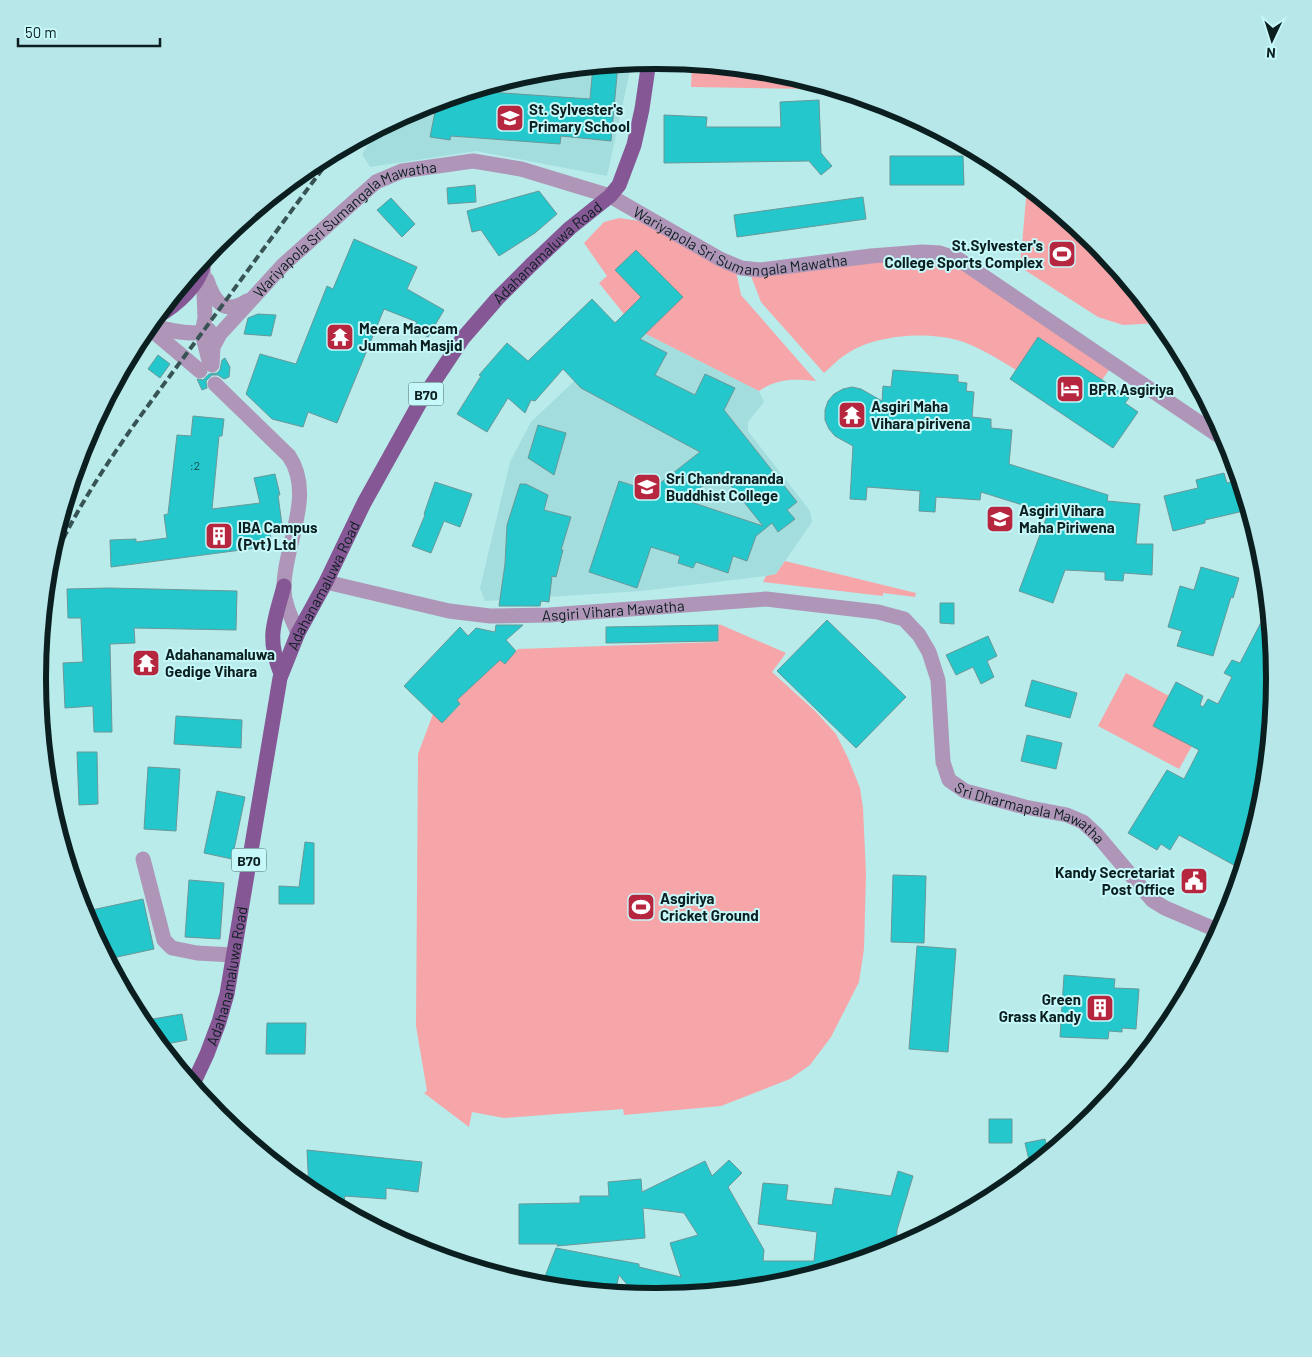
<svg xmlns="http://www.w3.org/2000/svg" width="1312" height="1357" viewBox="0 0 1312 1357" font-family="Barlow,sans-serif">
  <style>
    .built { fill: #a3ddde }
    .green { fill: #f6a6a8 }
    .building { fill: #24c7cb; stroke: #699899; fill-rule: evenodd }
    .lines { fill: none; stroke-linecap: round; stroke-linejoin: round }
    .minor { stroke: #af96b8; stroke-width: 15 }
    .tertiary { stroke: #af96b8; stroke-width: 15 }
    .primary { stroke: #855794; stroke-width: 15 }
    .rail { stroke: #385354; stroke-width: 4; stroke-dasharray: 8 4; stroke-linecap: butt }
    .labels { text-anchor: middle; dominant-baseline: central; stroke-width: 4; stroke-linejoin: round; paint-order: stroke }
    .number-label { font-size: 12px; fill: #12494b }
    .shield { fill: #c6f8f9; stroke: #446061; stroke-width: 1 }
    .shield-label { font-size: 14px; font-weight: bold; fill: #0c1f20 }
    .poi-label { font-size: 15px; font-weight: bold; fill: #0c1f20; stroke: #c6f8f9; text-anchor: start }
    .street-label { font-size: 15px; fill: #0c1f20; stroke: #c6f8f9 }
    .rim { fill: none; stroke: #0c1f20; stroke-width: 6 }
  </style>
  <rect width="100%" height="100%" fill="#b9ebeb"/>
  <!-- built -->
  <path class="built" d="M632,62L607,176L476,151L370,167L362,154L379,129L420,107L536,72Z
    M636,329L759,391L764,402L748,422V431L810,511L812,522L776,574L766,576L641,591L485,601L480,588L510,462L531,422L626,332Z"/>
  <!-- green -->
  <path class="green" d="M692,64L777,72L809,82V89L691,87Z
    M1027,187L1094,241L1160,323L1123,325L1098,317L1020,267Z
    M619,218L640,221L736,271L741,295L816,381C794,379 778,378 759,391L636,329L599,283L607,276L584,243L604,222Z
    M894,259C925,260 941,260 970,272L1111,367L1102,380L1039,337L1016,370C998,359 978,346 957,340C925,331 872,335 845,355C837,360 831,367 824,373L761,302L751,276Z
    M785,561L916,593L915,597L883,593V596L763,582L766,576L776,574Z
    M719,624L786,653L772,672L815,711L836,734L848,758L860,788L863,808L866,874L864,949L859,982L831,1037L810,1065L790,1079L721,1106L624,1115L623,1109L504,1118L472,1112L469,1127L424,1093L427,1091L416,1026L418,754L433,714L442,723L460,705L457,700L500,660L505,664L518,649L718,642Z
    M1126,673L1169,696L1192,746L1179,769L1098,726Z"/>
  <!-- building -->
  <path class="building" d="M618,64L611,141L561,136L560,144L451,136L450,140L430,137L437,102L474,91L590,99L593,66Z
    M819,100L821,153L832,166L821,175L809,161L664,163V115L707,117L706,127H781L780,102Z
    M890,156H963L964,185H890Z
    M475,185L476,202L448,204L447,188Z
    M539,191L557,214L535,233L499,256L481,230L472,232L467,211Z
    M863,197L866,219L737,237L734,215Z
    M391,198L415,224L402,237L377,210Z
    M354,239L417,267L407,289L444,310L428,337L413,329L417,322L384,309L337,423L308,412L303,427L272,419L246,394L260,354L296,364L327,286L333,289Z
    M636,250L683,297L640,339L667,353L655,375L695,395L705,374L735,388L724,410L797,502L787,510L795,519L778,532L772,523L756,536L747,561L733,556L728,573L696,562L693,568L678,563L680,556L651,547L637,588L589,572L619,481L650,491L700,452L581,388L563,369L535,401L531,400L525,413L508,398L487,432L457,414L481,376L479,375L507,343L528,361L592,299L615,323L641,297L615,270ZM720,472L763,526L685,500Z
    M258,314L276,315L271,336L244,334L248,318Z
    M1038,337L1129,398L1125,403L1138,412L1113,448L1010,379Z
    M158,355L170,364L160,378L148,369Z
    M225,358L230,367L229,377L224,379L218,375H212L206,381L207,388L202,390L197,379L203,380L209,374L217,373L220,370L222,360Z
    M893,370L958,375V382L967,383L966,391L974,392L972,417L991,419V428L1012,430L1009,464L1108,495L1107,501L1140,504L1136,544H1153L1152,575L1124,573L1123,581L1105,580V572L1065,570L1053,603L1019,591L1048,513L981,492L980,500L936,497L935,512L919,511L920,491L867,487L866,500L850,499L853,446L835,436L829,429L825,420V410L828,401L834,394L843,389L852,387L861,389L882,401L883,386L891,387Z
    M193,416L224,419L222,436H219L212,509L260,503L254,478L275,474L280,495H278L282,525L269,526L272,546L111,567L110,540L136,539V542L167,538L164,515L168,514L177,435L191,436Z
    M538,425L566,433L554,475L528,458Z
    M1224,473L1227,483L1239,480L1248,510L1205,520V523L1173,531L1164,496L1198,488L1196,480Z
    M435,482L472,494L460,527L444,521L431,553L412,546L425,515L424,514Z
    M520,484H526L548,495L544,510L571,517L561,550H563L556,577L552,576L549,602L541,601L540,606H499L505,564L507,525Z
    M1201,567L1239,578L1233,598L1231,597L1213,656L1177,646L1182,631L1168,627L1180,586L1194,590Z
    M109,588L237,591L236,630L134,628L135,643L110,644L112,732H94L93,706L65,708L63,663L83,662L81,618H68L67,589Z
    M940,603H954V624L940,623Z
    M1268,609L1274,679L1263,799L1241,869L1179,835L1170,850L1161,844L1157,850L1128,833L1167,770L1184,779L1199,750L1153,726L1176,682L1203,696L1200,705L1203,707L1208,699L1218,704L1232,677L1224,673L1232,660L1240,663Z
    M827,620L906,697L856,748L777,671Z
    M496,625H523L506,640L516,651L505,664L500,660L457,700L460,704L442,723L404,686L460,627L468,636L476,628L495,632Z
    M718,625V641L606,643V627Z
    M988,636L997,656L987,661L994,677L981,684L973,667L956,675L946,655Z
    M1032,680L1077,693L1070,718L1025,706Z
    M176,716L242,720L241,748L174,744Z
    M1027,735L1062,743L1056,769L1021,761Z
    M77,752H97L98,804L79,805Z
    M148,767L180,769L176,831L144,829Z
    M217,791L245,797L232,859L204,853Z
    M305,842L314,843V904H279V886L299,887Z
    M893,875L926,876L924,943L891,942Z
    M189,880L224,883L220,939L185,937Z
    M143,899L154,949L108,959L91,927L87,911Z
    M917,946L956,949L948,1052L909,1049Z
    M1064,975L1115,979L1114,988L1139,989L1136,1029L1122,1028V1032L1109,1031L1108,1039L1060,1037Z
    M182,1014L187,1040L161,1045L141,1021Z
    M267,1023H306L305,1054H266Z
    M989,1119H1012V1143H989Z
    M1045,1139L1048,1153L1043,1157L1029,1160L1025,1143Z
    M307,1150L422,1162L418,1192L386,1188V1199L345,1196L343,1209L309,1190Z
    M729,1160L742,1173L728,1187L764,1250L763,1261H814L817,1232L758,1224L763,1183L788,1185L786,1200L832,1205L835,1188L891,1196L898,1171L913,1176L897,1230L896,1248L779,1284L750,1285V1288L655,1297L636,1295L619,1275L615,1293L548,1286L550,1281L544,1279L556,1248L639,1264V1267L681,1277L670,1243L698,1235L684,1213L643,1208L645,1238L557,1246L558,1244H519V1204L580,1203V1196H609L608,1182L641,1179L642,1192L705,1161L712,1176Z"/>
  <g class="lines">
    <!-- minor -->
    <g class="minor">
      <path id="s1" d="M326,582L449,611L490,616L549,615L766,599L878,612L904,619L919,635L929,652L938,680L943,762L949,780L965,791L1025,807L1067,815L1083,822L1097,835L1152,900L1165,908L1219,931"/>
      <path d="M143,859L164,940L172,948L197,953L233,955"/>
    </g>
    <!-- tertiary -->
    <g class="tertiary">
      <path d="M203,266L205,318L202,333L209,361"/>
      <path d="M207,280C214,301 224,316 247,301"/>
      <path d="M150,325C167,330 193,337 209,330"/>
      <path d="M148,327L200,371"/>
      <path id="s2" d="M212,365L213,347L220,334L283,265L376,182L402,171L473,161L521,169L610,196L720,259L741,268L760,270L871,256L922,252L940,253L958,259L1228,442"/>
      <path d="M215,384L289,456C315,495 285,543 284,585C283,602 291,617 298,633"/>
    </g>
    <!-- primary -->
    <g class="primary">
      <path d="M156,317C176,306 203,283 204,259"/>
      <path d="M281,674C266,636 274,624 284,586"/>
      <path id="s3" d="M193,1084L207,1054L219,1022L227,994L280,678L298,633L326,582L364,503L419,404L463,338L497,299L531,265L570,228L610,196L619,185L634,145L642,109L649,61"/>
    </g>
    <!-- rail -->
    <path class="rail" d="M48,571C83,490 138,419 190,349C239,283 287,216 336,151"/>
  </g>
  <!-- icons -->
  <defs>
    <symbol id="school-square" viewBox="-11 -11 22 22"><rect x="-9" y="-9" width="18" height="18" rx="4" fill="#b7263f" stroke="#c6f8f9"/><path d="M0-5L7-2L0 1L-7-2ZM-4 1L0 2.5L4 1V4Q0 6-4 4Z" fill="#fff"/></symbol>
    <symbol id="stadium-square" viewBox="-11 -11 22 22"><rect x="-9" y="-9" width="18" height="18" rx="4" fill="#b7263f" stroke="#c6f8f9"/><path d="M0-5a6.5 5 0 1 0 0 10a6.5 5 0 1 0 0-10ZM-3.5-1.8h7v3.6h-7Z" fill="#fff"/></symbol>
    <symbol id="temple-square" viewBox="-11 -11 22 22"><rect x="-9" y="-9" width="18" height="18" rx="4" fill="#b7263f" stroke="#c6f8f9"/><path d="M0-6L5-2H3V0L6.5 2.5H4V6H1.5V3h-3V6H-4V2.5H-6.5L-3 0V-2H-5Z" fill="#fff"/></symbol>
    <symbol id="hotel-square" viewBox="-11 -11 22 22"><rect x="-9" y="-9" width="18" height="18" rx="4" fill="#b7263f" stroke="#c6f8f9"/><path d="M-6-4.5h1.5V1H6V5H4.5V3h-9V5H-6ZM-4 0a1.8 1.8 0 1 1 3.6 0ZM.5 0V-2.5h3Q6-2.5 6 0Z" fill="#fff"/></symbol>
    <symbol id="university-square" viewBox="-11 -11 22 22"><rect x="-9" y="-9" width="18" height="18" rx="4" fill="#b7263f" stroke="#c6f8f9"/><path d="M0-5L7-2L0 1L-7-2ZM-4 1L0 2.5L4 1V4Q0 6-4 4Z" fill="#fff"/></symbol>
    <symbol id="building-square" viewBox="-11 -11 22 22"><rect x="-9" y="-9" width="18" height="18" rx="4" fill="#b7263f" stroke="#c6f8f9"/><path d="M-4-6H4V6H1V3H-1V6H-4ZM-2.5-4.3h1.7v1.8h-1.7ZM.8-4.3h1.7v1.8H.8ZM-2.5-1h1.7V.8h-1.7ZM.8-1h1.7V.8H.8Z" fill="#fff"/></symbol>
    <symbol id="civic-square" viewBox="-11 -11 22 22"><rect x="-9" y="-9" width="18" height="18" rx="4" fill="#b7263f" stroke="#c6f8f9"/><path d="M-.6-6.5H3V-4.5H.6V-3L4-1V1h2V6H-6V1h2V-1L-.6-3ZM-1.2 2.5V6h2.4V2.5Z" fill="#fff"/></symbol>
  </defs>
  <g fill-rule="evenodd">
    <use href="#school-square" x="494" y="102" width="32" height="32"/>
    <use href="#stadium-square" x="1046" y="238" width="32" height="32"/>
    <use href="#temple-square" x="324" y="321" width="32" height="32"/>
    <use href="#hotel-square" x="1054" y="373" width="32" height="32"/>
    <use href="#temple-square" x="836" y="399" width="32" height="32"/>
    <use href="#school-square" x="631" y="471" width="32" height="32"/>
    <use href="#university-square" x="984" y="503" width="32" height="32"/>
    <use href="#building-square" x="203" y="520" width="32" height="32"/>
    <use href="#temple-square" x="130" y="647" width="32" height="32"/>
    <use href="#civic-square" x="1178" y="865" width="32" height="32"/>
    <use href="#stadium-square" x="625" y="891" width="32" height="32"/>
    <use href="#building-square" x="1084" y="992" width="32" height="32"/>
  </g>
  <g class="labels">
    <!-- number labels -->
    <g class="number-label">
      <text x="195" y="465">:2</text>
    </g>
    <!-- shield labels -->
    <g class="shield">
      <rect x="408.5" y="382.5" width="35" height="23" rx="4"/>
      <rect x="231.5" y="848.5" width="35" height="23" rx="4"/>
    </g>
    <g class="shield-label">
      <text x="426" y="394">B70</text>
      <text x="249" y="860">B70</text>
    </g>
    <!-- poi labels -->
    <g class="poi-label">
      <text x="529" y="109">St. Sylvester's<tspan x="529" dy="17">Primary School</tspan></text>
      <text x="1043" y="245" text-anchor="end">St.Sylvester's<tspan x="1043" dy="17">College Sports Complex</tspan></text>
      <text x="359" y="328">Meera Maccam<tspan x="359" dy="17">Jummah Masjid</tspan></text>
      <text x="1089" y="389">BPR Asgiriya</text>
      <text x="871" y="406">Asgiri Maha<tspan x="871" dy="17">Vihara pirivena</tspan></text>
      <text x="666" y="478">Sri Chandrananda<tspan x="666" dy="17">Buddhist College</tspan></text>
      <text x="1019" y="510">Asgiri Vihara<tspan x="1019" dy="17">Maha Piriwena</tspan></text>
      <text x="238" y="527">IBA Campus<tspan x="238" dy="17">(Pvt) Ltd</tspan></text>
      <text x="165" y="654">Adahanamaluwa<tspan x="165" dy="17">Gedige Vihara</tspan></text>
      <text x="1175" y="872" text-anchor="end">Kandy Secretariat<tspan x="1175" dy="17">Post Office</tspan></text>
      <text x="660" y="898">Asgiriya<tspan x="660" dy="17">Cricket Ground</tspan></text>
      <text x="1081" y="999" text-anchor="end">Green<tspan x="1081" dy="17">Grass Kandy</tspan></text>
    </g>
    <!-- street labels -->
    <g class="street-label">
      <text stroke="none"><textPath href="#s2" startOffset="200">Wariyapola Sri Sumangala Mawatha</textPath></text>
      <text stroke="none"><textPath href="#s2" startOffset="635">Wariyapola Sri Sumangala Mawatha</textPath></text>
      <text stroke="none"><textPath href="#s3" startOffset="924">Adahanamaluwa Road</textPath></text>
      <text stroke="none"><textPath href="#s3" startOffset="519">Adahanamaluwa Road</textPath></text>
      <text stroke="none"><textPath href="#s1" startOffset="291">Asgiri Vihara Mawatha</textPath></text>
      <text stroke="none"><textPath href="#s1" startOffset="845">Sri Dharmapala Mawatha</textPath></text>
      <text stroke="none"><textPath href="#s3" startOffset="114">Adahanamaluwa Road</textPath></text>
    </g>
  </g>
  <!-- crop -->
  <path d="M0 0H1312V1357H0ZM655 69H657A609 609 0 0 1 1266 678V679A609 609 0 0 1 657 1288H655A609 609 0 0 1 46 679V678A609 609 0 0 1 655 69Z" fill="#b7e7e8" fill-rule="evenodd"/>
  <path class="rim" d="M655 69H657A609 609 0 0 1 1266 678V679A609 609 0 0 1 657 1288H655A609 609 0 0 1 46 679V678A609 609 0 0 1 655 69Z"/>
  <!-- north arrow -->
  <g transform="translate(1272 40) rotate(184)" stroke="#c6f8f9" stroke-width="4" paint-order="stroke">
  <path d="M0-4L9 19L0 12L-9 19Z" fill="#0c1f20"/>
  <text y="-8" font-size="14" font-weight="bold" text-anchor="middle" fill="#0c1f20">N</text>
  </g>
  <!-- scale -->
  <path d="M18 38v8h142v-8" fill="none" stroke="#0c1f20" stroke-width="2.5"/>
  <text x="25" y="38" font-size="15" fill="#0c1f20" stroke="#c6f8f9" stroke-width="4" paint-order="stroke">50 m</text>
</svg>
